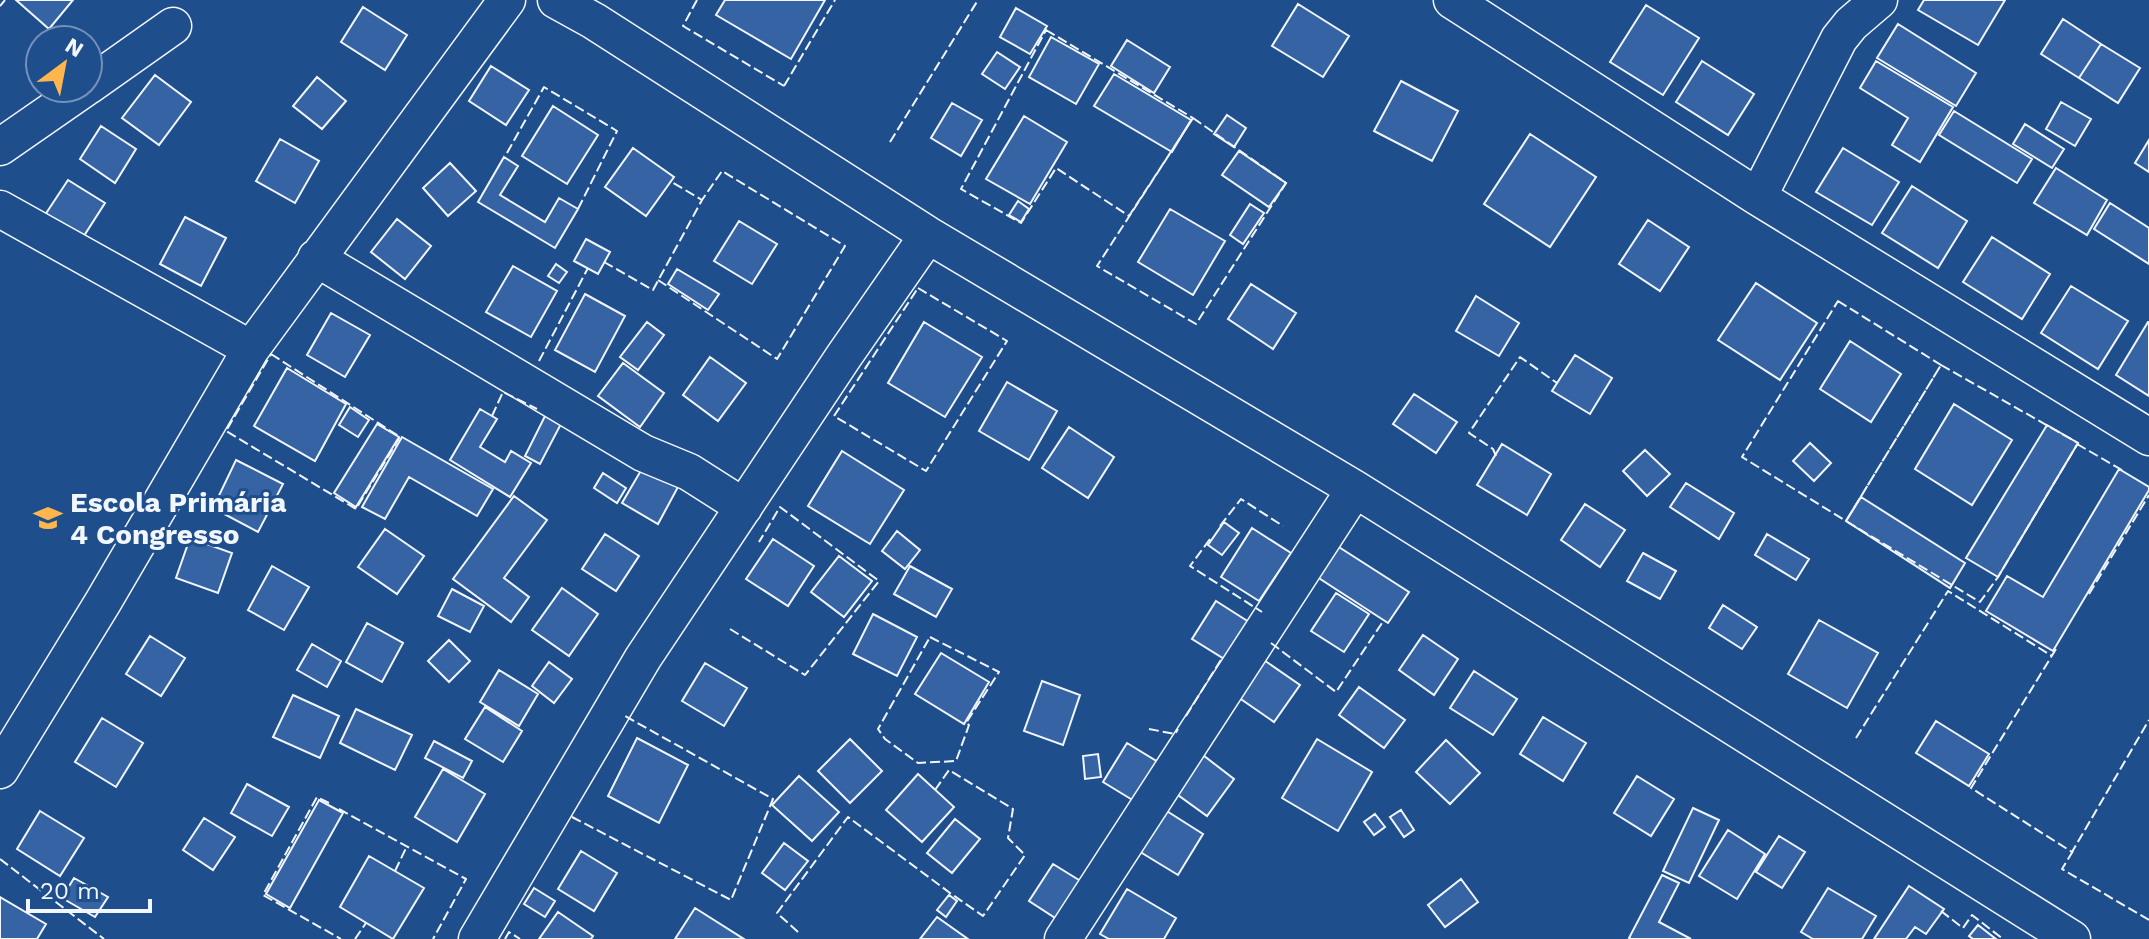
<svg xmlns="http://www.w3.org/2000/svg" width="2149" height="939" viewBox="0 0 2149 939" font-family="'Work Sans',sans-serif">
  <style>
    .building { fill: #3563a3; stroke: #f2f6ff; stroke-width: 2 }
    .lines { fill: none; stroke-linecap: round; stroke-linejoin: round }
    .street-casing { stroke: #f2f6ff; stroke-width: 39 }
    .street { stroke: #1f4e8c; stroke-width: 36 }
    .fence { stroke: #f2f6ff; stroke-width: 2; stroke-dasharray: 10 4; stroke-linecap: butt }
    .labels { text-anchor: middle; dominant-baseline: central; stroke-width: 6; stroke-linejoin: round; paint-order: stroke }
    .poi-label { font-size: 28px; font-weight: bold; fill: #f2f6ff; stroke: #1f4e8c; text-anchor: start }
  </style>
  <rect width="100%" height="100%" fill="#1f4e8c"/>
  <!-- building -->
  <path class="building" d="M16,0H73L49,29Z
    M725,0H825L791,59L716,15Z
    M1924,0H2005L1978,45L1918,10Z
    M1298,4L1349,36L1323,77L1272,46Z
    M1646,5L1699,38L1663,95L1610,62Z
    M363,7L407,35L385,70L341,42Z
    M1016,8L1047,26L1030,54L1000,37Z
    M2063,19L2101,44L2079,78L2041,54Z
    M1898,24L1976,73L1956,106L1877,58Z
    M1051,37L1099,64L1076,104L1029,77Z
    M1127,40L1170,67L1154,93L1111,66Z
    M2101,44L2140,68L2118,103L2079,78Z
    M997,52L1020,67L1005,89L982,74Z
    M1702,61L1754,94L1728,135L1676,102Z
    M1876,61L1953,107L1920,162L1892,145L1908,118L1860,88Z
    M491,66L529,90L506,125L469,101Z
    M1114,74L1191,120L1172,152L1094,106Z
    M155,75L191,102L159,145L122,118Z
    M317,77L346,101L322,129L293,106Z
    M1401,81L1458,111L1432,161L1374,131Z
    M2061,102L2091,119L2075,146L2046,129Z
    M952,103L982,120L961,156L931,138Z
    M553,106L598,135L567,184L522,156Z
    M1954,111L2032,159L2017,183L1939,135Z
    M1227,115L1246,128L1234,147L1214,134Z
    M1024,116L1067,142L1030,204L986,179Z
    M2025,124L2064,149L2052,168L2013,144Z
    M101,126L136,149L115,183L80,159Z
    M1530,134L1596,177L1550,247L1484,204Z
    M280,139L319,161L295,203L256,181Z
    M2149,140V172L2135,163Z
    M633,148L674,177L646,216L605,187Z
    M1843,148L1899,182L1872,225L1816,192Z
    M1239,151L1286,183L1269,207L1222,175Z
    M504,157L518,166L500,195L545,222L559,198L578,209L555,248L478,202Z
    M450,163L476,191L448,216L423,188Z
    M2056,168L2107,200L2087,235L2034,203Z
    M68,180L105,203L80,242L43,218Z
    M1912,186L1967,221L1938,268L1882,233Z
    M1018,201L1029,209L1021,222L1009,215Z
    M2110,203L2149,228V264L2094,229Z
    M1250,204L1264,213L1243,244L1230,235Z
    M1170,209L1225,241L1193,295L1138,262Z
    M185,217L226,238L201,286L160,264Z
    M397,219L431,246L405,279L371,252Z
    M1648,220L1689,247L1660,291L1619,264Z
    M739,221L777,244L752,284L714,261Z
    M1992,237L2050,274L2022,319L1963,282Z
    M586,239L610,252L598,274L574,261Z
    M556,264L567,272L559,283L548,276Z
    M513,266L557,291L531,337L486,312Z
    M677,269L719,294L708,310L668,284Z
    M1756,283L1817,323L1780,380L1718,340Z
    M1251,284L1296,313L1273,349L1228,319Z
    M2071,286L2128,321L2098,369L2041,333Z
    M585,294L625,316L595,372L555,350Z
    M1476,296L1519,323L1499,356L1456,331Z
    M331,313L370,335L345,377L307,355Z
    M647,322L664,335L638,370L620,357Z
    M924,322L982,357L945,417L888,383Z
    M2148,322H2149V396L2116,375Z
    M1850,341L1901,374L1871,422L1820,389Z
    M1575,355L1612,378L1590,414L1552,391Z
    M710,357L746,383L718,421L683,395Z
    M623,363L664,393L640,427L598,396Z
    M287,368L346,404L315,461L254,426Z
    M1007,382L1057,411L1029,460L979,431Z
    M1414,394L1457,422L1436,453L1393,424Z
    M1954,404L2012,440L1972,505L1915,469Z
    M350,407L369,420L358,437L339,425Z
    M480,409L497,419L480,447L505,462L511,451L531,463L510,497L450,460Z
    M546,414L562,422L540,464L525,456Z
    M377,424L399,437L356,507L334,493Z
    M2047,425L2078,443L1998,577L1966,558Z
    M1069,427L1114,457L1088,498L1042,468Z
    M402,437L493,489L477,516L409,477L385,519L362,507Z
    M1810,443L1831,463L1814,481L1793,461Z
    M1502,444L1551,474L1527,515L1477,485Z
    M1645,450L1670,474L1647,496L1623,471Z
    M842,451L904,490L870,544L808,506Z
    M236,460L283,484L258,532L213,508Z
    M643,467L678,487L658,524L622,503Z
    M2119,469L2149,487V490L2053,651L1986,611L2007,576L2043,597Z
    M603,473L626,488L617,503L594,488Z
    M1686,483L1734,513L1719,539L1670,507Z
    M514,496L547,520L504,578L529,597L511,622L453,579Z
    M1861,497L1965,563L1950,588L1846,521Z
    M1585,504L1625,530L1600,567L1561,540Z
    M1224,522L1239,533L1222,555L1208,545Z
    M1252,528L1291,553L1259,601L1221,577Z
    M385,529L424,556L397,594L358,567Z
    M897,531L920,550L905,569L882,551Z
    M605,534L639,556L616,591L582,569Z
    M1767,534L1809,559L1796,580L1755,555Z
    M190,538L232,553L218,593L176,578Z
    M773,539L814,566L788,606L746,579Z
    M1331,542L1409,592L1388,623L1311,573Z
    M1643,553L1676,571L1660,599L1627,581Z
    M839,556L872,581L844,617L811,592Z
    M272,566L309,587L284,630L248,610Z
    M910,566L952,589L936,617L894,594Z
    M562,588L598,614L569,656L532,630Z
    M452,589L484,606L470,632L438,616Z
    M1336,593L1369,614L1344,652L1311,631Z
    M1216,601L1249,622L1226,660L1192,639Z
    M1723,605L1757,627L1742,649L1709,628Z
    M873,614L917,637L897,676L853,654Z
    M1819,620L1878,653L1847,708L1788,674Z
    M367,623L403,643L382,682L346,662Z
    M1423,635L1458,659L1434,695L1399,670Z
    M150,636L185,658L161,696L126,674Z
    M449,640L470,661L449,682L428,661Z
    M312,644L341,661L327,687L297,670Z
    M941,653L989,682L964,724L915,694Z
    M1261,658L1300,685L1274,722L1235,695Z
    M549,662L572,679L554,703L532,686Z
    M705,663L747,688L724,726L682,701Z
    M499,670L538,694L519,726L480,702Z
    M1474,671L1517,699L1493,735L1450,708Z
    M1042,681L1080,695L1063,745L1024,731Z
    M1359,687L1405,720L1384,748L1339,715Z
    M293,695L339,716L320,758L273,737Z
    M485,707L522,731L503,762L465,739Z
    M356,709L412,735L395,770L340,743Z
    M1543,717L1586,743L1563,781L1520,754Z
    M102,718L143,743L116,787L75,762Z
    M1936,721L1989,754L1969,786L1916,753Z
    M637,738L688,765L659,823L608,796Z
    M850,739L882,771L850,803L818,771Z
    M1317,739L1372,772L1338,831L1282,798Z
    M1446,740L1480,773L1450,804L1416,772Z
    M434,741L472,761L463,778L425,758Z
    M1127,743L1163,765L1139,804L1103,782Z
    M1199,752L1234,779L1207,816L1171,790Z
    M1098,754L1101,777L1085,779L1083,756Z
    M443,769L485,794L457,842L415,817Z
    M918,774L954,807L922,842L886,810Z
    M799,776L839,812L812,841L772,805Z
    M1637,776L1674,799L1651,836L1614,813Z
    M247,784L289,807L272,836L231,813Z
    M319,800L343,813L290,908L266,894Z
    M1162,808L1203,834L1178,875L1137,850Z
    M1693,808L1719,820L1689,883L1663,871Z
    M1401,810L1414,830L1404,837L1390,817Z
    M40,811L84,838L60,876L17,849Z
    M1375,814L1385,827L1374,835L1364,822Z
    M204,818L235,837L213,870L183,850Z
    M955,819L980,839L952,873L927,853Z
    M1728,830L1765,854L1737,899L1699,876Z
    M1779,836L1805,852L1782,888L1756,872Z
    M784,843L808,861L785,890L762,873Z
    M581,851L617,873L594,911L558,889Z
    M369,856L424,888L393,939L340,907Z
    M1053,864L1087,885L1063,923L1029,901Z
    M1662,875L1679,883L1659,922L1691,939H1631L1629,938Z
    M74,878L108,897L95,917L62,898Z
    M1461,879L1478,902L1445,927L1428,905Z
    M1909,886L1944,909L1926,934L1915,927L1906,939H1874Z
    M534,888L555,901L545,917L524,904Z
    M1828,888L1876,916L1862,939H1813L1801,932Z
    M1127,889L1176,918L1164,939H1109L1100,934Z
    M949,895L957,901L946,917L937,910Z
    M0,897L46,924L37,939H0Z
    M695,908L744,939H675Z
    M558,912L593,936L591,939H539Z
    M937,917L968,939H920Z
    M1978,925L1996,939H1973L1969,936Z"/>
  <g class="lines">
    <defs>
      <path id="street" d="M556,0L594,21L928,235L1355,489L2072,939
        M1452,0L1758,197L2149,437
        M88,86L173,26
        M0,147L85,88
        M1758,197L1839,39L1851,24L1879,0
        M0,209L251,349
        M316,258L643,453L689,472L744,507
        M0,770L103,602L251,349L507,0
        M477,939L643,658L844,356L928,235
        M1063,939L1355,489"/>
    </defs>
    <!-- street casing -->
    <use href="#street" class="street-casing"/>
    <!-- street -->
    <use href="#street" class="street"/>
    <!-- fence -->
    <path class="fence" d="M697,0L683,26L784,86
      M0,6L5,0
      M1046,30L1193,118L1129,216L1056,168L1021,223L961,189Z
      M784,86L835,0
      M1193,118L1286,183L1196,324L1097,266Z
      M890,142L978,0
      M507,153L544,87L617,131L578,209
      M604,262L653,290L702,200L670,181
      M658,280L777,359L845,246L722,171L702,200
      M918,288L1007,341L926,471L834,416Z
      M1838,301L1941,365L1846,521L1742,457Z
      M271,354L400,437L356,509L226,431Z
      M539,361L588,268
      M1941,365L2078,443L1998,577L1980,602L1846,521Z
      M492,416L503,392L537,409
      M2077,444L2122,470
      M1496,456L1493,449L1469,433L1520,357L1557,383
      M1220,526L1241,499L1283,526
      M1210,539L1190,566L1262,612
      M2089,594L2149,495
      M730,629L805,675L879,581L780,507L759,542
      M930,637L999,672L966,723L969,725L956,761L918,763L885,739L878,729Z
      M1271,643L1336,692L1384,620
      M2056,649L1971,788L2072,852L2149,720
      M1186,716L1222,658
      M1149,729L1175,734L1178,729
      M1856,738L1948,591L2052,656
      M935,790L949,770L1013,809L1008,838L1025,855L983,916L950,893
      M329,803L317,797L263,895L341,939
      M339,809L466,879L433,939
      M572,817L731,900L773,799L625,716
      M2073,851L2062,869L2149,920
      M0,859L104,939
      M395,871L407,846
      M1941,911L1963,928L1972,915L2003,939
      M798,932L777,913L848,817L950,893L949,895
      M355,939L366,923
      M505,939L509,932L520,939"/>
  </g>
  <!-- icons -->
  <defs>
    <symbol id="school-bare" viewBox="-9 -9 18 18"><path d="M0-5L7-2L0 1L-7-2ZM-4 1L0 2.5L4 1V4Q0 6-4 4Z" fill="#ffb74d" stroke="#1f4e8c" stroke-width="2.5" paint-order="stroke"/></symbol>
  </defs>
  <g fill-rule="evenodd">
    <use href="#school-bare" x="28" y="498" width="40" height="40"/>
  </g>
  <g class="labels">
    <!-- poi labels -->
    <g class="poi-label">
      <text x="70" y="502">Escola Primária<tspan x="70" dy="32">4 Congresso</tspan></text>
    </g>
  </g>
  <!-- north arrow -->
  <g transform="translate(64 64) rotate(32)"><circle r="38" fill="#1f4e8c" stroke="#7391ba" stroke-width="2"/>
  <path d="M0-6L14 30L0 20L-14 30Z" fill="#ffb74d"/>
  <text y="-12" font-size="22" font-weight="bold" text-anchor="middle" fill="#f2f6ff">N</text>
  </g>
  <!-- scale -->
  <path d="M28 899v12h122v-12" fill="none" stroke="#f2f6ff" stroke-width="4"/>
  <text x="40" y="899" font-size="24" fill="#f2f6ff" stroke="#1f4e8c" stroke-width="6" paint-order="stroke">20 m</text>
</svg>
